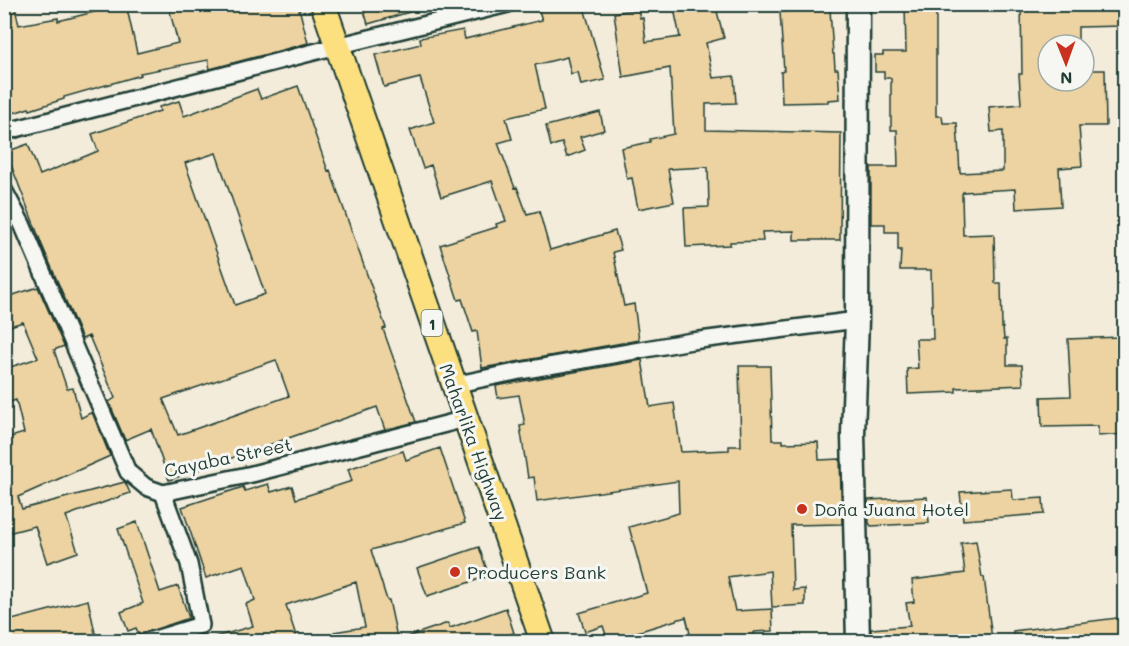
<svg xmlns="http://www.w3.org/2000/svg" width="1129" height="646" viewBox="0 0 1129 646" font-family="Mali,sans-serif">
  <style>
    .building { fill: #edd3a2; stroke: #1f3d34; stroke-width: 1.5; fill-rule: evenodd }
    .lines { fill: none; stroke-linecap: round; stroke-linejoin: round }
    .street-casing { stroke: #1f3d34; stroke-width: 20 }
    .secondary-casing { stroke: #1f3d34; stroke-width: 27 }
    .primary-casing { stroke: #1f3d34; stroke-width: 28 }
    .street { stroke: #f6f6f2; stroke-width: 15 }
    .secondary { stroke: #f6f6f2; stroke-width: 22 }
    .primary { stroke: #fce080; stroke-width: 24 }
    .poi-dot { fill: #c8321e; stroke: #f6f6f2; stroke-width: 2 }
    .labels { text-anchor: middle; dominant-baseline: central; stroke-width: 6; stroke-linejoin: round; paint-order: stroke }
    .shield { fill: #f6f6f2; stroke: #60746d; stroke-width: 1.5 }
    .shield-label { font-size: 16px; font-weight: bold; fill: #1f3d34 }
    .street-label { font-size: 18px; fill: #1f3d34; stroke: #f6f6f2 }
    .poi-label { font-size: 18px; fill: #1f3d34; stroke: #f6f6f2; text-anchor: start }
  </style>
  <rect width="100%" height="100%" fill="#f3ecda"/>
  <filter id="ink" filterUnits="userSpaceOnUse"><feTurbulence type="fractalNoise" baseFrequency=".0167" numOctaves="2"/><feDisplacementMap in="SourceGraphic" scale="12" xChannelSelector="R" yChannelSelector="G"/><feConvolveMatrix kernelMatrix="1 2 1 2 8 2 1 2 1" color-interpolation-filters="sRGB"/></filter>
  <g filter="url(#ink)">
    <!-- building -->
    <path class="building" d="M4,4H14L19,25L58,18V21L126,4L137,53L178,43L168,4H298L308,43L210,69L208,60L140,73L141,75L64,97V99L30,110L29,108L4,116Z
      M362,4H419L420,9L368,24Z
      M549,4H583L605,80L581,85L578,72L571,74L567,57L535,65L545,109L506,118L512,139L498,143L515,188L517,187L527,214L539,211L550,250L615,231L621,250L613,252L624,306L634,304L639,340L482,368L477,331L473,332L462,299L458,300L440,245L497,227L496,224L506,221L492,181L441,197L431,165L423,168L410,130L434,122L420,78L384,87L375,55L421,44L420,38L463,30L465,39L542,20L538,8Z
      M673,4H715L724,38L706,43L713,78L734,76L736,103L706,104V130L841,133L840,240H794V231L762,232L763,241L730,242V245L686,247L684,208L709,207L708,167L668,169L674,202L638,209L632,178L627,179L621,148L650,142V139L674,134L670,68L623,77L614,13L638,9L640,18H643L646,42L680,37Z
      M905,4H936V116H942L943,123H957L960,173L1003,171V131L991,132L989,107L1021,104L1019,74H1022L1021,4H1082V11L1122,9L1123,26L1078,27V45H1048V81H1084V70H1105L1106,126H1079L1082,166L1059,168L1061,206L1016,209L1015,189L963,192L962,194L963,235L994,234L995,283H1001L1002,328H1003L1004,339H1007V365H1022L1023,385L956,388V392L908,394L907,369L918,368L916,339H933L931,270H900L901,250H898V232H885V224H871V167H898L897,130H891V78H884V72H875V55H883V52H906Z
      M830,9L833,54H834L835,69H838L840,99L828,100V102L782,103L781,72L784,71L780,12Z
      M298,86L328,171L330,170L386,328L383,329L416,422L385,430L377,407L169,480L151,429L125,440L109,402L115,398L89,336L82,339L42,245L6,152L28,144L40,175L98,151L92,134L160,111L159,107L179,101L184,116L257,89L261,99ZM216,153L265,294L235,305L185,163ZM276,360L289,396L178,435L163,399Z
      M600,112L604,130L580,137L585,150L567,157L562,143L551,146L546,126Z
      M38,287L64,346L54,350L67,389L73,388L81,418L92,412L110,456L18,497L22,509L125,482L130,493L66,516L78,552L47,563L35,526L4,534V439L24,433L16,400L10,402L9,399L4,401V369L38,358L23,322L4,328V298Z
      M1120,337L1125,434L1098,436V426L1042,427L1041,397L1071,396L1068,339Z
      M642,360L650,407L674,403L681,452L729,450V446H741L739,366H770L772,440H783V443L818,442L819,460L840,459L842,524L791,525L793,590L805,589V605L772,607L770,571L728,577L735,611L772,609L773,631L754,632V636L691,638L686,617L608,641L603,626L585,632L579,613L647,593L629,527L679,513L678,481L537,501L534,477L528,478L520,426L525,425L519,395L498,398L496,386Z
      M440,448L465,523L371,550L387,600H389L398,642H335L334,632L365,627L356,582L286,605L298,642H216L215,637L253,626L246,604L255,600L244,565L206,578L182,507L243,487L245,491L268,484L271,492L292,486L296,499L352,481L348,469L403,451L406,460Z
      M1012,489L1013,500L1043,498L1044,514L963,520L960,492Z
      M927,497L929,523L871,526L869,523L868,500Z
      M137,522L160,592L178,586L189,618L139,635L136,628L128,631L121,612L143,603L118,529Z
      M976,541L982,577H984L992,639L976,642H871V629L910,626L906,603L914,602L912,580L965,573L961,543Z
      M479,547L489,576L427,596L417,568Z
      M88,600L97,642H4V622Z
      M506,608L514,633L503,636L505,642H402L401,639L448,623L450,628Z
      M1125,617V642H1013V631Z"/>
    <g class="lines">
      <defs>
        <path id="street" d="M4,132L337,46L508,4
          M4,190L22,224L128,472L146,487L163,493L252,474L465,419
          M453,385L520,371L692,341L857,320
          M145,642L201,625L189,564L163,493"/>
        <path id="secondary" d="M858,642L853,434L857,320L858,4"/>
        <path id="primary" d="M323,4L543,642"/>
      </defs>
      <!-- street casing -->
      <use href="#street" class="street-casing"/>
      <!-- secondary casing -->
      <use href="#secondary" class="secondary-casing"/>
      <!-- primary casing -->
      <use href="#primary" class="primary-casing"/>
      <!-- street -->
      <use href="#street" class="street"/>
      <!-- secondary -->
      <use href="#secondary" class="secondary"/>
      <!-- primary -->
      <use href="#primary" class="primary"/>
    </g>
  </g>
  <!-- markers -->
  <g class="poi-dot">
    <circle cx="802" cy="509" r="6"/>
    <circle cx="455" cy="572" r="6"/>
  </g>
  <g class="labels">
    <!-- shield labels -->
    <rect class="shield" x="421.5" y="310" width="21" height="26" rx="4.5"/>
    <g class="shield-label">
      <text x="432" y="323">1</text>
    </g>
    <!-- street labels -->
    <g class="street-label">
      <text transform="translate(474 442) rotate(70)">Maharlika Highway</text>
      <text transform="translate(228 457) rotate(-12)">Cayaba Street</text>
    </g>
    <!-- poi labels -->
    <g class="poi-label">
      <text x="814" y="509">Doña Juana Hotel</text>
      <text x="467" y="572">Producers Bank</text>
    </g>
  </g>
  <!-- margin -->
  <rect width="1129" height="646" fill="none" stroke="#f6f6f2" stroke-width="24"/>
  <rect x="12" y="12" width="1105" height="622" fill="none" stroke="#1f3d34" stroke-width="2" filter="url(#ink)"/>
  <!-- north arrow -->
  <g transform="translate(1066 63) rotate(179)"><circle r="28" fill="#f6f6f2" stroke="#a0aca6" stroke-width="1.5"/>
  <path d="M0-4.5L10 22L0 15L-10 22Z" fill="#c8321e"/>
  <text y="-9" font-size="16" font-weight="bold" text-anchor="middle" fill="#1f3d34">N</text>
  </g>
</svg>
